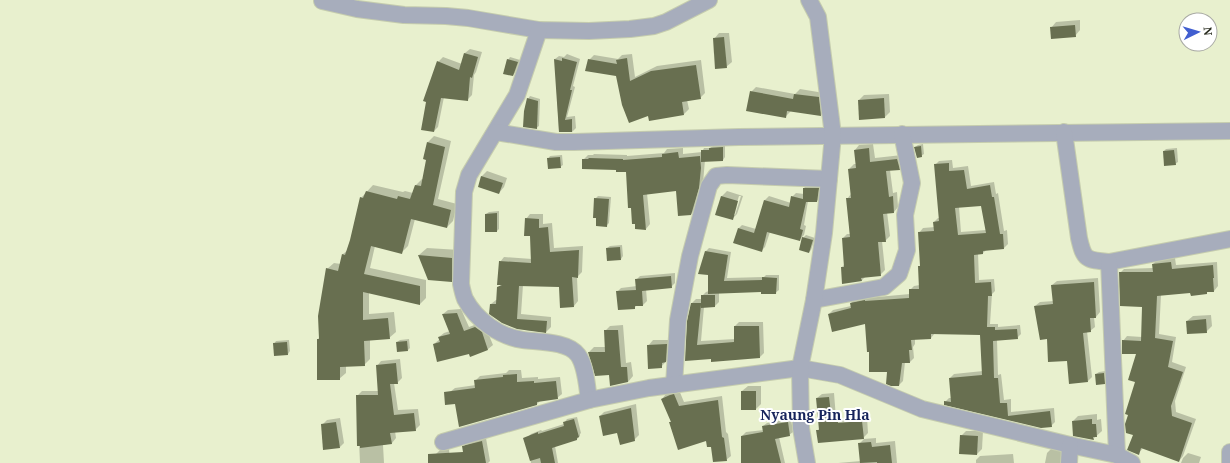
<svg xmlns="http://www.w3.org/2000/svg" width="1230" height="463" font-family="'Noto Serif',serif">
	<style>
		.shadow { fill: #0003; fill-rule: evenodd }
		.building { fill: #686f50; fill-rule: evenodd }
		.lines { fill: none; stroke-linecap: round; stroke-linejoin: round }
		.minor-casing { stroke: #c5ccae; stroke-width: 18 }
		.minor { stroke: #a7adbc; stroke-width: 16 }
		.labels { text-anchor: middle; stroke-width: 4; stroke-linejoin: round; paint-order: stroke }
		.quarter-label { font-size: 14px; font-weight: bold; fill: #17245b; stroke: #fff }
	</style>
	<rect width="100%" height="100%" fill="#e8f0ce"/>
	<g class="shadow">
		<path d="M1080 20V30L1075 36 1051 28 1056 22Z"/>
		<path d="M719 33H729L732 62 726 67 714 39Z"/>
		<path d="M470 49 482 52 476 72 474 75 472 95 467 100 444 97 438 127 434 131 438 62 443 57 462 64 465 53Z"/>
		<path d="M567 54 580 59 573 86 575 87 567 117 575 116 576 128 572 132H559L555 59 559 56 564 57Z"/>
		<path d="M632 54 635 77 657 66 701 60 705 93 700 98 687 100 689 109 684 114 649 115 616 75 589 60 594 55 618 59 622 55Z"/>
		<path d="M510 57 520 60 515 73 513 75 508 60Z"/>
		<path d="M756 87 795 94 800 89 824 93 826 110 821 115 791 111 785 117 751 92Z"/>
		<path d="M889 94 890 112 885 117 859 100 864 95Z"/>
		<path d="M530 96 540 99 539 126 536 128 528 99Z"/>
		<path d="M434 136 451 141 438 199 457 204 453 221 447 227 415 219 408 246 402 252 375 246 370 268 426 280V298L420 304 369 292V314L394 312 396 332 389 338 370 340V359L364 365 346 366V373L339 379 318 339 320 337 327 269 334 263 341 264 343 254 348 250 361 198 373 185 403 192 405 191 413 193 416 185 422 179H423L428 159V142Z"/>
		<path d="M873 144 875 158 902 155 904 164 899 169 890 170 893 193 897 192 898 207 894 212H887L890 236 885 241H882L885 270 880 275 866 276 861 281 842 267 845 264 843 238 847 234H850L847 199 851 194 849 169 854 164H856L855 150 859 145Z"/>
		<path d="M923 144 924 154 921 156 915 147 918 145Z"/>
		<path d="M725 145V157L723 160H705L703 183 696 209 691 214 677 190 647 193 650 224 646 229 627 171 583 160 588 155H593L594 154 627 155V156L664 153 667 149 683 148V154L702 152 704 148H710L713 146Z"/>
		<path d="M1177 148 1178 162 1175 164 1164 151 1166 149Z"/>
		<path d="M562 155 563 165 560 167 548 159 550 156Z"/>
		<path d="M952 160 953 168 968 166 971 186 994 182 996 194 998 193 1004 231 1007 230 1008 244 1004 248 986 250 983 253H978L979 280 994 279 995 291 992 294 990 324H998V327L1020 325 1021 334 1017 338 997 340 998 375 1001 374 1004 400 1011 399V412L1054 408 1055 422 1051 426 945 402 949 398H952L950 378 954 374 983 371 981 334 935 333 931 338H915V344L913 347 914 358 910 362H905L903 381 899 385 870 350 866 323 829 314 833 310 851 306V303L855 299 910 294V290L914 286 920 285 919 267 921 265 919 233 923 228 935 227 934 222 938 218H940L935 165 939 161ZM982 205 986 230 961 232 959 207Z"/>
		<path d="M487 171 507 178 504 187 499 193 479 186 482 176Z"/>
		<path d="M808 184H822L821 197 817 201H808L804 225 806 226 804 235 800 239 770 232 765 247 761 251 738 229 742 225 756 229 765 200 769 196 791 203 792 197 796 193 804 194V188Z"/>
		<path d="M727 191 743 196 737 214 732 219 717 215 722 196ZM739 196H741L735 215H733Z"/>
		<path d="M598 196 611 197 609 223 606 226 595 199Z"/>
		<path d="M499 211V229L497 231 486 214 489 212Z"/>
		<path d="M530 214H543V224L552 223 554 248 583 246 582 272 577 277 578 301 574 306 560 286 523 285 521 314 551 317V327L546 332 525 330 491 304 496 300H497L498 288 502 284 500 262 504 257 532 259 531 235 526 219Z"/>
		<path d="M806 235 815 238 811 250 809 252 803 238Z"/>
		<path d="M622 245 623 256 621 259 607 248 610 246Z"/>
		<path d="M427 248 460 250 459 273 451 281 419 255Z"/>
		<path d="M709 248 731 252 727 278 764 277 766 275H779V290L775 293 762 291 719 292V302L715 306 704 307 701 341 735 339V326L739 322H763L764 353 760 357 712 358 686 360 692 303 696 299H702V296L706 292 709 291V274L706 251Z"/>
		<path d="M1175 258 1176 265 1217 262 1218 286 1214 291H1209L1206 293 1191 292 1161 295 1159 334 1176 337 1172 362 1186 367 1175 401 1176 412 1196 419 1183 456 1179 461 1143 448 1138 454 1137 381V353L1123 341 1127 336 1142 337 1143 306 1120 273 1124 269 1153 268V264L1157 260Z"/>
		<path d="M675 273V283L671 287 646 289 647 301 643 305H637L634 308 617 292 621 288 637 286 636 280 640 276Z"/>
		<path d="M1098 278 1100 312 1096 317H1094L1095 327 1090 331H1087L1092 377 1088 381 1048 338 1035 306 1040 302 1054 301 1052 285 1057 281Z"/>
		<path d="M461 309 469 327 480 323 486 328 493 345 488 349 470 356 469 353 434 344 440 339 439 337 444 333 450 331 443 314 448 310Z"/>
		<path d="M1211 315 1212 326 1206 332 1187 321 1193 316Z"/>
		<path d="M623 325 626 363 631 362 633 376 628 382 610 374 589 352 594 347H606L605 331 610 326Z"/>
		<path d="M409 339 410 348 408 350 397 342 400 340Z"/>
		<path d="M289 340 290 351 288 354 274 344 276 341Z"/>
		<path d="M653 340H672L671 356 661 367 648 346Z"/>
		<path d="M400 359 402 378 397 383H394L398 410 418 409 420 425 415 430 395 431 396 438 392 443 383 445 384 463H360L357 396 362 391H379L377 366 381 361Z"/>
		<path d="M509 370H521L522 378 538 377V379L560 377 562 394 557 398 541 400 537 404 456 403 450 392 455 388 476 385 475 381 480 376 506 373Z"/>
		<path d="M1106 371 1107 381 1104 383 1096 374 1099 372Z"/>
		<path d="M748 386H761V404L756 409 742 391Z"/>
		<path d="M679 390 684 402 722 396 726 432 728 434 731 456 726 460 707 440 670 422 672 421 662 399 666 394Z"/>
		<path d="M834 393 836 418H842V419L867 417 868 433 863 438 818 430 820 428 817 398 822 394Z"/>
		<path d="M636 404 639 435 634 440 617 431 600 416 604 412Z"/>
		<path d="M1097 414V420L1101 419 1102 431 1093 439 1073 421 1078 416Z"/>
		<path d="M577 417 581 433 580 434V436L577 439 555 446 558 463H531L528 437 531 434 541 430 542 431 564 424V423L567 419Z"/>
		<path d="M340 418 344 443 340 447 322 425 327 420Z"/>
		<path d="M791 419 793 432 789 435 779 437 785 463H742V436L746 432 764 430 763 426 767 423Z"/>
		<path d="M966 431H983L982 449 977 454 961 436Z"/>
		<path d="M486 438 490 461 488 463H467L464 447 467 443Z"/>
		<path d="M876 438V443L895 441 897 463H838L861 461 859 444 864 439Z"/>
		<path d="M449 449 450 463H436V454L440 450Z"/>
		<path d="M1051 449 1064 450 1065 463H1045L1047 453Z"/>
		<path d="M1188 453 1201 457 1199 463H1181L1183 458Z"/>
		<path d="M1013 454 1014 463H976V460L980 456Z"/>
	</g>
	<g class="building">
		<path d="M1075 25 1076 37 1051 39 1050 27Z"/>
		<path d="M724 37 727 68 715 69 713 38Z"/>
		<path d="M464 53 478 57 472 78 470 77 468 101 441 98 434 132 421 130 426 102 423 101 437 61 459 70Z"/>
		<path d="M562 58 577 62 570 90H572L565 120 572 119V132H559L554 59 562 61Z"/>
		<path d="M627 58 630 81 651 71 696 65 701 99 682 102 684 115 649 121 648 116 629 123 622 105 616 76 585 71 588 59 617 64 616 60Z"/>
		<path d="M507 59 518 62 513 76 503 74Z"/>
		<path d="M750 91 793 99 794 94 819 97 821 116 787 111 786 118 746 111Z"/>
		<path d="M527 98 538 101 537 129 523 127 524 111Z"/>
		<path d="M884 98 885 118 859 120 858 100Z"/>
		<path d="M427 142 445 147 433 205 451 210 447 228 411 219 402 254 371 246 364 274 420 286V305L363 292V320L388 318 390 339 364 341 365 366 340 367V380H317V339H319L318 316 326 268 338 271 342 254 345 255 350 240 360 197 363 198 366 191 397 199 398 196 410 199 415 185 421 186 426 160 423 159Z"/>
		<path d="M921 146 922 157 917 158 914 147Z"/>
		<path d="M723 147V161L701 162V150H709V148Z"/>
		<path d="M869 148 870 162 897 159 900 170 886 171 889 197 893 196 894 213 883 214 886 242H878L881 276 861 278 862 281 842 284 841 267H844L842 238 850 237 846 198H851L848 169 856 168 854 150Z"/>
		<path d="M1174 150 1176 165 1164 166 1163 151Z"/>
		<path d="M678 152 679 158 700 156 701 168 699 188 691 215 678 216 676 191 643 195 646 230 635 229V224H632L631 208H628L626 172H616V170L582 169V159H588L589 158 623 159V160L662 157V154Z"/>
		<path d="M560 157 561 168 548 169 547 158Z"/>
		<path d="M949 163V171L964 170 967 189 990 185 992 197H994L1000 234H1003L1004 249 983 251V254L974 255 975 283 991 282 992 296H988L987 327H995V330L1017 329 1018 339 993 341 994 378H998L1000 403H1007L1008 416 1050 411 1052 427 1041 428 944 405V401L951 402 949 378 982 375 980 335 931 334V339L911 340 912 350H909L910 363H902L899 386H891L886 384 887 372H869V352H867L865 324 832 332 828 314 851 308 850 303 865 300V301L909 298V289H919L918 266H920L918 232 934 231 933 222 939 221 934 164ZM981 206 986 233 958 235 955 208Z"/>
		<path d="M481 176 503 183 499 194 478 187Z"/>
		<path d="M803 188H819L817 202H806L800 229 803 230 800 241 767 232 762 252 733 243 738 228 754 233 764 200 789 207 791 196 803 199Z"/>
		<path d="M721 196 738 201 733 220 715 215Z"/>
		<path d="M594 198 609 199 607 227 596 226V218H593Z"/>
		<path d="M497 213V232H485V214Z"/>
		<path d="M525 218 539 219V228L548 227 550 252 579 250 578 278 572 277 574 307 560 308 559 287 519 286 517 319 547 321 546 333 517 329 502 323 489 314 490 304H496L497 287 502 285H497L499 261 531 263 530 236H524Z"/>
		<path d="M802 237 813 240 809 253 799 250Z"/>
		<path d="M620 247 621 260 607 261 606 248Z"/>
		<path d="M705 251 728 255 724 281 762 280V277L777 278 776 294H761V292L708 294V275L698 274Z"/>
		<path d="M418 255 452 258V282L428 280Z"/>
		<path d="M1171 262 1172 269 1213 265 1214 278H1213L1214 292H1207V294L1191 296 1190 293 1157 296 1155 338 1173 341 1168 367 1183 372 1171 406 1172 416 1192 423 1179 462 1141 448 1139 455 1127 450 1133 435 1126 433 1125 424 1128 415 1125 414 1135 382 1128 380 1136 354H1122V340L1141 341 1142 307 1120 306 1119 272H1153L1152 264Z"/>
		<path d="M671 276 672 288 642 291 643 306H635V309L618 310 616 291 636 290 635 279Z"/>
		<path d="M1094 282 1096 318H1090L1091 332 1083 333 1088 382 1069 384 1067 361 1048 362 1047 339 1040 340 1034 306 1053 304 1051 285Z"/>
		<path d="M701 295H715V307L701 308V305L697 345 734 342V326H759L760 358 711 362V359L685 361 687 321 691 303H701Z"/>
		<path d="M457 313 464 331 475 327 482 332 488 350 470 357 469 354 437 362 433 344 440 342 438 337 450 334 442 314Z"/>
		<path d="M1206 319 1207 333 1187 334 1186 321Z"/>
		<path d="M604 330H618L621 367H627L628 382 610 386 609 375 595 376 588 352H605Z"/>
		<path d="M407 341 408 351 397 352 396 342Z"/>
		<path d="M287 342 288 355 274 356 273 343Z"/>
		<path d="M667 344 666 362 662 363V368L648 369 647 345Z"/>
		<path d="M396 363 398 384H390L394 415 414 413 416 431 390 433 392 444 360 448V446H357L356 395H378L376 365Z"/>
		<path d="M1104 373 1105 384 1096 385 1095 374Z"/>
		<path d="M517 374V382L534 381V383L556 381 558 399 537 402V405L459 427 455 404 445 405 444 392 475 388 474 380 503 377V375Z"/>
		<rect x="741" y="391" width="15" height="19"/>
		<path d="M674 394 679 406 718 400 722 437 724 438 727 461 713 462 711 447H707L706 441 678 450 669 422H671L661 399 670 395Z"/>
		<path d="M829 397 832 422H838V423L862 421 864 439 818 443 816 430H819L816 398Z"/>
		<path d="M631 408 635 441 620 445 617 433 603 436 599 416Z"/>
		<path d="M574 419 579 437 577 438V440L552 448 555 463H541L540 458 530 461 523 438 538 432V434L564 426 563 422Z"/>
		<path d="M1092 419V424H1096L1097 437H1093L1094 440 1073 436 1072 421Z"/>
		<path d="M336 422 340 448 323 450 321 424Z"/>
		<path d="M788 422 790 436 775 439 781 463H741V436L763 432 762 426Z"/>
		<path d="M960 435 978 436 977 455 959 454Z"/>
		<path d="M482 441 486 463H428V454L463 452 462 446Z"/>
		<path d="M871 442 872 447 890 445 892 463H877V462L860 463 858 443Z"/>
	</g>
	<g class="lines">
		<defs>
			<g id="minor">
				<path d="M322 1 357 9 404 15 446 16 468 18 539 30 589 31 630 29 654 26 666 22 709 0"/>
				<path d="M539 30 517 95 469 175 464 192 461 284C462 289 463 294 465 299 476 320 500 337 523 340 539 342 568 341 578 355 586 366 587 387 589 400"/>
				<path d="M496 132 556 142H574L739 137 1230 131"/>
				<path d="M1064 132 1079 238C1084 260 1086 260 1109 262L1230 239"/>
				<path d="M1109 262 1117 455"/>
				<path d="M814 300 884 287 899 274 907 250 905 215 912 183 902 134"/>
				<path d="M674 385 678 320 690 256 709 186 716 176 727 175 829 179"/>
				<path d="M443 442 589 400 649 388 800 368 840 375 922 409 1070 445 1117 455 1132 463"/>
				<path d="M807 463 801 428 800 368 814 300 824 233 833 135 818 17 809 0"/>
				<path d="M1069 463 1070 445"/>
				<path d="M1230 463V452"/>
			</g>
		</defs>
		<use href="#minor" class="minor-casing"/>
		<use href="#minor" class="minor"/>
	</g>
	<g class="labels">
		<g class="quarter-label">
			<text x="815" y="420">Nyaung Pin Hla</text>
		</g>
	</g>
	<g transform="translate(1198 32) rotate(85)"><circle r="19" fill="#ffffff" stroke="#a9aaa5"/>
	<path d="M0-3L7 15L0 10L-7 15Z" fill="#415ed0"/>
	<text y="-6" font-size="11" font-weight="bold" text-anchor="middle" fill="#272a1d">N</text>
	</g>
</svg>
